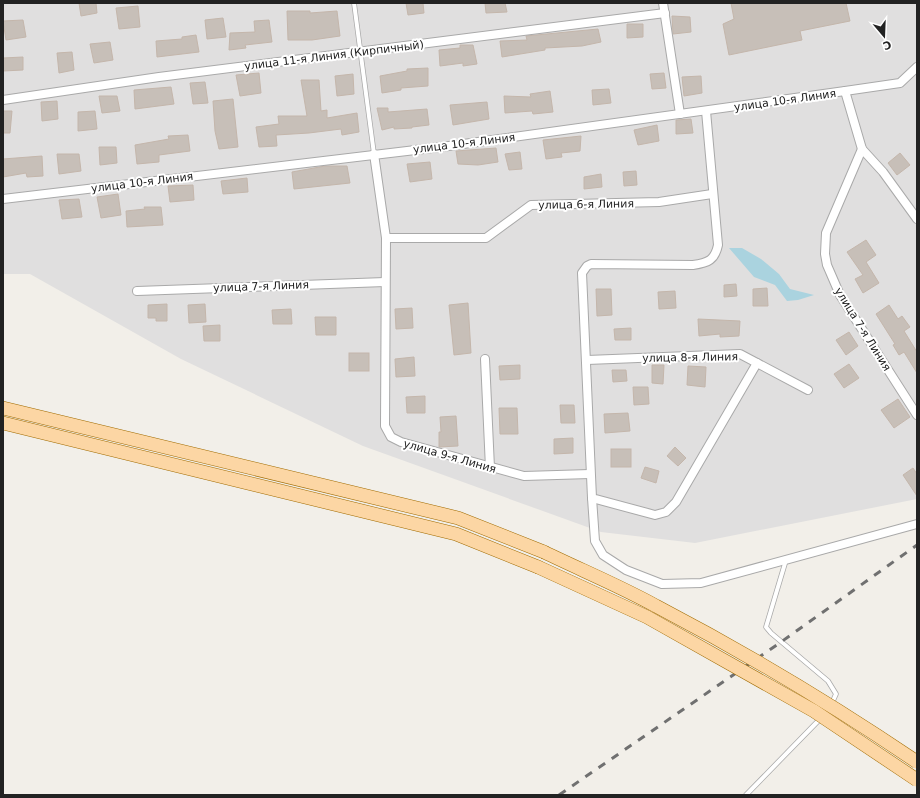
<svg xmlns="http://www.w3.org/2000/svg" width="920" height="798" font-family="'DejaVu Sans',sans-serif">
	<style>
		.residential { fill: #e0dfdf }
		.water { fill: #aad3df }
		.building { fill: #c7bfb8; stroke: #c4b6ab }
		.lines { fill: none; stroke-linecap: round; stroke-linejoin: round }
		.service-casing { stroke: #a9a9a9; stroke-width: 5.5 }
		.minor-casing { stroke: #a9a9a9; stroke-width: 10 }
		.primary-casing { stroke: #a06b00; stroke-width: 14 }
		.service { stroke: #fff; stroke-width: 4 }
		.minor { stroke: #fff; stroke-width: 8 }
		.primary { stroke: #fcd6a4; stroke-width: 13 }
		.rail { stroke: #707070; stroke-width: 3; stroke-dasharray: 8 8; stroke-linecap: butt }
		.primary-bridge-casing { stroke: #a06b00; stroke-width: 14; stroke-linecap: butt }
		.primary-bridge { stroke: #fcd6a4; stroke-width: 13 }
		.labels { text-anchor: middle; stroke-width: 4; stroke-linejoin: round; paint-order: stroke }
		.street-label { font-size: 11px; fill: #222; stroke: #fff }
	</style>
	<rect width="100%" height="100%" fill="#f2efe9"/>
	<path class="residential" d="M3 3H917V499L695 543 601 532 363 446 181 359 30 274H3Z"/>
	<path class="water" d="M729 248H742L761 259 779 274 790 289 814 295 798 300 787 301 775 285 754 277Z"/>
	<g class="building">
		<path d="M79 3H96L97 13 81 16Z"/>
		<path d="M406 3H423L424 13 408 15Z"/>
		<path d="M485 3H505L507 12 486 13Z"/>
		<path d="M731 3H846L850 21 800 31 802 40 729 55 723 24 734 19Z"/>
		<path d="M138 6 140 27 119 29 116 8Z"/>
		<path d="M287 11H310V13L337 11 340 36 312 40H288Z"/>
		<path d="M672 16 690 17 691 32 673 34Z"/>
		<path d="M223 18 226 37 207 39 205 20Z"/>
		<path d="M23 20 26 37 6 40 3 21Z"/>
		<path d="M269 20 272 42 245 45 246 48 229 50 230 33 255 32 254 21Z"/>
		<path d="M627 24H643V37L627 38Z"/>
		<path d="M598 29 601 42 582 46 545 48V50L502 57 500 41 527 40 526 36Z"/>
		<path d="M196 35 199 52 157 57 156 41 182 39V37Z"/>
		<path d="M110 42 113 60 94 63 90 44Z"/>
		<path d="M460 45H473L477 64 463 66V63L440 66 439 50 460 48Z"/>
		<path d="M72 52 74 70 59 73 57 53Z"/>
		<path d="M23 57V70L3 71V58Z"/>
		<path d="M428 68V86L401 88V90L382 93 380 76 407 71V69Z"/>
		<path d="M259 73 261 93 240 96 236 75Z"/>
		<path d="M664 73 666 88 652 89 650 74Z"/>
		<path d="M353 74 354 94 337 96 335 76Z"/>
		<path d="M701 76 702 93 684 96 682 77Z"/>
		<path d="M301 80H319L321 111 327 110V118L357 113 359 132 342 135 341 129 309 133 276 135 277 146 259 147 256 127 279 124 278 116H307Z"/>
		<path d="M205 82 208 103 193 104 190 83Z"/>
		<path d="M171 87 174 104 135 109 134 90Z"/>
		<path d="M609 89 611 103 593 105 592 90Z"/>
		<path d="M550 91 553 112 533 114 532 111 505 113 504 96 531 97 530 94Z"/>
		<path d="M99 96H117L120 111 102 113Z"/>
		<path d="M233 99 238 147 219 149 215 131 213 101Z"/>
		<path d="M57 101 58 119 42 121 41 102Z"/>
		<path d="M487 102 489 119 453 125 450 105Z"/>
		<path d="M377 108H388V112L427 109 429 125 412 127V128L394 129V127L382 130Z"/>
		<path d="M3 111H12L10 133H3Z"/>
		<path d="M95 111 97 129 78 131V112Z"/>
		<path d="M691 119 693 133 676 134V120Z"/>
		<path d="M657 125 659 141 638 145 634 130Z"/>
		<path d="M188 135 190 151 159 155V162L137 164 135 145 169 139 168 136Z"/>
		<path d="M581 136 580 151 561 153 562 157 546 159 543 140Z"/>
		<path d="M99 147H116L117 163 100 165Z"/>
		<path d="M496 148 498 162 478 165 458 164 456 151Z"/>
		<path d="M520 152 522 169 509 170 505 154Z"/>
		<path d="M900 153 910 165 897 175 888 163Z"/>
		<path d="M57 154H79L81 171 59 174Z"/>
		<path d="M42 156 43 176 27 177 26 173 3 177V159Z"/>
		<path d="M430 162 432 179 410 182 407 164Z"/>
		<path d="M325 166H347L350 183 294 189 292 172Z"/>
		<path d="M636 171 637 185 624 186 623 172Z"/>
		<path d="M601 174 602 187 584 189V177Z"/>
		<path d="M247 178 248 192 223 194 221 181Z"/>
		<path d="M193 185 194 200 170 202 168 186Z"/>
		<path d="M118 194 121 215 101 218 97 197Z"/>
		<path d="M79 199 82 217 62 219 59 200Z"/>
		<path d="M144 207H161L163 225 127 227 126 211 145 209Z"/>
		<path d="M866 240 876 255 866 262 879 283 863 293 855 279 863 275 847 252Z"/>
		<path d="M736 284 737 296 724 297V285Z"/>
		<path d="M767 288 768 306H753V289Z"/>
		<path d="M596 289H611L612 315 597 316Z"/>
		<path d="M675 291 676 308 659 309 658 292Z"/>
		<path d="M468 303 471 353 454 355 449 305Z"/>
		<path d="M167 304V321H156V318H148V305Z"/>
		<path d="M205 304 206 322 189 323 188 305Z"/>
		<path d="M889 305 898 319 902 316 910 327 904 331 917 352V373L904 352 899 355 893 345 895 344 876 314Z"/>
		<path d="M412 308 413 328 396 329 395 309Z"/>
		<path d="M291 309 292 324H273L272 310Z"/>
		<path d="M315 317H336V335H316Z"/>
		<path d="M698 319 740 321 739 336 720 337V334L699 336Z"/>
		<path d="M220 325V341H204L203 326Z"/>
		<path d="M631 328V340H615L614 329Z"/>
		<path d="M849 332 858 346 846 355 836 340Z"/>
		<rect x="349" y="353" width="20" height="18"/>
		<path d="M414 357 415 376 396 377 395 359Z"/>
		<path d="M849 364 859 378 844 388 834 374Z"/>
		<path d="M520 365V379L500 380 499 366Z"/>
		<path d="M652 365H664L663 384 652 383Z"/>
		<path d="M688 366 706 367 705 387 687 385Z"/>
		<path d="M612 370H626L627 381 613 382Z"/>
		<path d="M633 387H648L649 404 634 405Z"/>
		<path d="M425 396V413H407L406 397Z"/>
		<path d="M898 399 910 417 894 428 881 410Z"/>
		<path d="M560 405H574L575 423H561Z"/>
		<path d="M499 408H517L518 434H500Z"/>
		<path d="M628 413 630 431 605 433 604 414Z"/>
		<path d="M456 416 458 446 439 447V432H441L440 417Z"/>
		<path d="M573 438V453L554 454V439Z"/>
		<path d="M675 447 686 458 678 466 667 456Z"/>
		<rect x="611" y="449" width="20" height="18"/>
		<path d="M645 467 659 471 656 483 641 478Z"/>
		<path d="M913 468 917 474V496L903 475Z"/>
	</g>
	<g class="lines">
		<defs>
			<g id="service">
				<path d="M354 3 374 154"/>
				<path d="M786 560 766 627 771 633 828 681 836 694 832 703"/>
				<path d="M746 795 821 718"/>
			</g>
			<g id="minor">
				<path d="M663 3 680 114"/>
				<path d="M845 91 862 149 883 172 917 219"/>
				<path d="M3 100 159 77 665 13"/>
				<path d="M706 111 718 245C715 260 708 263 693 265L591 264 587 266 582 273 592 498 655 515 666 512 676 502 757 363"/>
				<path d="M862 149 826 233 825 254 827 265 840 295 917 415"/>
				<path d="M374 154 386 238H486L531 205 659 202 712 194"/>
				<path d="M3 199 449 146 845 91 900 83 917 67"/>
				<path d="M386 238 385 426 391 437 401 442 524 476 590 474"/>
				<path d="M137 291 385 282"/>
				<path d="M485 359 490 468"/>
				<path d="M587 360 740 354 808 390"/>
				<path d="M592 498 595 541 603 555 626 570 662 584 701 583 917 524"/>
			</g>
			<g id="primary">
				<path d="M3 408 458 518 544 552"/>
				<path d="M3 423 456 534 538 567"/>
			</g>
		</defs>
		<use href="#service" class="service-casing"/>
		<use href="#minor" class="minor-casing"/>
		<use href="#primary" class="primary-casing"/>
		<use href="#service" class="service"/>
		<use href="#minor" class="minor"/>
		<use href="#primary" class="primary"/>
		<path class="rail" d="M559 795 781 642 917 545"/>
		<defs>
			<g id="primary-bridge">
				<path d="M544 552C581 570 620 586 656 606 746 653 833 705 917 762"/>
				<path d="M538 567 647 617 814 711 917 780"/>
			</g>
		</defs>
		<use href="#primary-bridge" class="primary-bridge-casing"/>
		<use href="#primary-bridge" class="primary-bridge"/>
	</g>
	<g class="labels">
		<g class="street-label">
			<text transform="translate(334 55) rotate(-7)" y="4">улица 11-я Линия (Кирпичный)</text>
			<text transform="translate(785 100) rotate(-8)" y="4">улица 10-я Линия</text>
			<text transform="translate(464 143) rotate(-7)" y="4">улица 10-я Линия</text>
			<text transform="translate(142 182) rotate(-7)" y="4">улица 10-я Линия</text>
			<text transform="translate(586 204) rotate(-1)" y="4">улица 6-я Линия</text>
			<text transform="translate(261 286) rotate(-2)" y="4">улица 7-я Линия</text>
			<text transform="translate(863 329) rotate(58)" y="4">улица 7-я Линия</text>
			<text transform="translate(690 357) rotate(-1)" y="4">улица 8-я Линия</text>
			<text transform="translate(450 456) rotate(16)" y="4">улица 9-я Линия</text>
		</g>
	</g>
	<rect width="920" height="798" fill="none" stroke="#222222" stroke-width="8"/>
	<g transform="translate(884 36) rotate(161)" stroke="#ffffff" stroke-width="3" paint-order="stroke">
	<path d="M0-3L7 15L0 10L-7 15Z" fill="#222222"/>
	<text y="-6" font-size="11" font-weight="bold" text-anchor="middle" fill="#222222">С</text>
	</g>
</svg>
